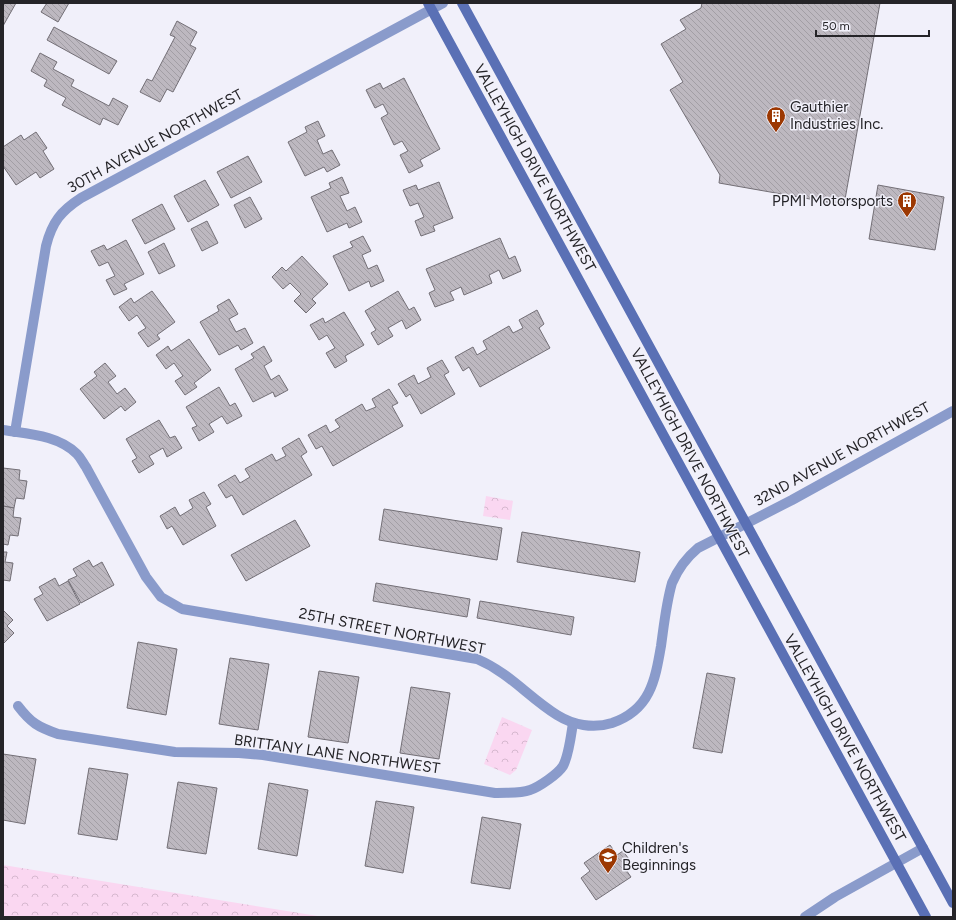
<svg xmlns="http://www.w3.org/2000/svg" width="956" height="920" font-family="Figtree,sans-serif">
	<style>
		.park { fill: url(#park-crowns) }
		.building { fill: url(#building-back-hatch); stroke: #736f76 }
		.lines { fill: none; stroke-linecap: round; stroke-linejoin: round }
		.minor { stroke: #8a9bcb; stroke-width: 10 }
		.secondary { stroke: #5a70b5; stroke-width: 10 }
		.labels { text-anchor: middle; stroke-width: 3; stroke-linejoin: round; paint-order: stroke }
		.poi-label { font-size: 15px; fill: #252428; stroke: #f1f0fa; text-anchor: start }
		.street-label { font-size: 15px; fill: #252428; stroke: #f1f0fa }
	</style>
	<defs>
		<pattern id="park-crowns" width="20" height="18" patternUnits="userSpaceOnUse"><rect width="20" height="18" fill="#fad7f1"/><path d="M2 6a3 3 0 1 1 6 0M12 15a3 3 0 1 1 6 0" fill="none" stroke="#d6b8cf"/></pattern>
		<pattern id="building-back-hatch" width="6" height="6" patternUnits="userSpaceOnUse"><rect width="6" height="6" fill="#bdb8c0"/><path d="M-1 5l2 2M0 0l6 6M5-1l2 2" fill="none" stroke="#a29ea5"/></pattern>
	</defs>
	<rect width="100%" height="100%" fill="#f1f0fa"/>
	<g class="park">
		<path d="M486 496 513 501 510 520 483 516Z"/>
		<path d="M502 717 532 730 516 770 510 775 484 764Z"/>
		<path d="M3 865 324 917H3Z"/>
	</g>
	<g class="building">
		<path d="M3 3H16L3 26Z"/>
		<path d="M47 3H69L58 22 41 12Z"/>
		<path d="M702 3H880L844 205 719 183 720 175 670 90 683 82 661 44 686 29 680 20 701 8Z"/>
		<path d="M177 21 197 32 190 45 196 48 173 92 167 89 160 102 140 92 147 79 152 81 175 37 170 35Z"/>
		<path d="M54 27 117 61 109 74 47 40Z"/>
		<path d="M40 53 57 62 53 69 74 80 71 86 109 106 113 98 128 106 118 125 103 118 100 125 62 105 66 98 44 86 47 80 31 71Z"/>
		<path d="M404 78 440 149 420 160 423 166 409 173 400 155 408 151 402 141 394 145 381 118 388 114 383 104 375 108 366 90 380 83 383 89Z"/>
		<path d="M318 121 325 136 317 140 323 154 332 150 340 165 327 172 324 167 305 176 288 142 307 132 305 127Z"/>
		<path d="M36 132 47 148 43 151 54 169 40 178 36 172 16 185 3 166V147L21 135 24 140Z"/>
		<path d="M248 156 262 182 231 198 217 172Z"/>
		<path d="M342 177 349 193 340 196 347 211 355 207 362 222 349 228 347 223 327 232 311 197 331 188 329 183Z"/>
		<path d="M205 180 219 205 188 222 174 196Z"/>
		<path d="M439 182 453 218 433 226 435 231 421 236 415 221 424 217 418 203 410 206 403 190 416 185 418 190Z"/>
		<path d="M878 185 944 197 935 250 869 239Z"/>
		<path d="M250 197 262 219 245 228 234 205Z"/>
		<path d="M162 204 175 229 145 244 132 220Z"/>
		<path d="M207 221 218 243 202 251 191 229Z"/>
		<path d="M363 236 371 251 362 255 368 269 377 265 384 281 371 287 369 281 349 291 333 256 353 247 350 242Z"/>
		<path d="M500 238 509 259 515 256 521 271 503 279 499 270 489 275 492 283 464 295 461 287 450 292 454 300 435 307 429 293 435 290 426 269Z"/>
		<path d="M126 240 144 274 124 284 127 289 114 295 106 280 115 276 108 262 99 266 91 251 104 245 107 250Z"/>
		<path d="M164 243 175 266 159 274 148 252Z"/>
		<path d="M302 256 328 284 312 299 316 303 306 313 294 301 301 294 290 283 283 289 272 277 282 267 286 271Z"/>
		<path d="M152 291 175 322 157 335 160 339 148 347 138 333 146 328 137 315 129 321 119 307 131 298 134 303Z"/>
		<path d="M398 291 409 310 414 307 421 320 406 329 402 320 388 328 393 336 378 345 371 333 376 330 365 311Z"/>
		<path d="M229 299 238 314 229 319 236 332 245 328 253 343 241 350 238 345 219 355 200 322 219 311 217 306Z"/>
		<path d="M537 310 544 324 539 328 550 348 480 387 469 367 463 371 455 357 473 347 477 355 487 349 483 341 509 326 513 333 523 328 519 320Z"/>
		<path d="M344 312 364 345 345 356 347 361 335 368 326 353 335 348 327 335 319 340 310 325 323 318 325 323Z"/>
		<path d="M189 339 211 370 194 383 197 387 185 395 175 381 183 376 174 363 166 369 156 355 168 346 171 351Z"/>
		<path d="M264 346 272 361 264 366 271 380 279 375 288 390 275 397 273 392 253 402 235 369 254 358 251 354Z"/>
		<path d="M442 360 449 372 444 375 455 394 421 414 410 394 406 397 398 384 414 375 418 384 431 377 427 368Z"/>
		<path d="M105 363 116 376 108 382 117 394 125 388 136 402 125 411 121 406 104 419 80 389 97 376 94 372Z"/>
		<path d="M219 387 230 406 235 403 242 416 227 424 222 416 209 424 214 432 199 441 192 428 197 426 186 407Z"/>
		<path d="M389 389 398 403 392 406 403 426 333 466 322 446 316 449 308 435 326 425 330 433 340 427 335 420 362 404 366 411 376 407 372 399Z"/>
		<path d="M159 420 170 438 175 436 182 448 167 457 163 448 149 456 154 464 139 473 132 461 137 458 126 439Z"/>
		<path d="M299 438 307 452 301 456 312 475 243 515 232 495 226 498 218 485 235 475 240 483 250 477 245 469 272 454 276 461 286 456 282 448Z"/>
		<path d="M3 468 20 470 19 480 27 481 24 499 16 498 14 508 3 506Z"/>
		<path d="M204 492 211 504 206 507 216 526 183 545 172 526 167 529 160 516 175 507 180 516 193 508 189 500Z"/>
		<path d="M3 506 14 508 13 517 21 518 18 536 10 535 8 545 3 544Z"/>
		<path d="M384 509 502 528 497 560 379 540Z"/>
		<path d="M295 520 310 546 246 581 231 555Z"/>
		<path d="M522 532 640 552 635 582 517 562Z"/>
		<path d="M3 552H7L5 562 13 563 10 581 3 580Z"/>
		<path d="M89 560 93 567 102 562 114 585 81 603 68 580 77 576 73 569Z"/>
		<path d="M55 578 59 586 68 581 80 604 47 621 34 599 43 594 39 587Z"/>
		<path d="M376 583 470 599 467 617 373 601Z"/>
		<path d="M480 601 574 617 571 635 477 618Z"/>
		<path d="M3 610 13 620 7 626 14 633 3 644Z"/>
		<path d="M138 642 177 649 166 715 127 708Z"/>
		<path d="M230 658 269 664 258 730 219 724Z"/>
		<path d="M319 671 359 677 348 743 308 737Z"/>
		<path d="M707 673 735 678 722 753 693 748Z"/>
		<path d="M411 687 450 693 439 759 400 753Z"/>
		<path d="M3 754 36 759 25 824 3 820Z"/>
		<path d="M89 768 128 774 117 840 78 834Z"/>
		<path d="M178 782 217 788 206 854 167 848Z"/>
		<path d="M269 783 308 790 297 856 258 849Z"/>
		<path d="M376 801 414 807 403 873 365 866Z"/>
		<path d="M482 817 521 824 510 889 471 883Z"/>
		<path d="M610 845 617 855 623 851 631 862 624 867 631 877 596 900 581 878 590 871 584 863Z"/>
	</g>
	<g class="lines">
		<g class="minor">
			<path d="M3 430C28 434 58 435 77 454 81 458 83 463 86 467L146 577 161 597 182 609 477 659C510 673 528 697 557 715 573 725 593 729 612 723 650 710 655 681 661 646 664 625 666 604 672 583 678 569 686 558 698 548L792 500 953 411"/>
			<path d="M15 432 46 246C52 222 61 211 81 198L443 3"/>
			<path d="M18 706C31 723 38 727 58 734L175 752 239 753 263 755 495 793C506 792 519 794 530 790 539 787 558 774 563 766 569 755 571 735 573 723"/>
			<path d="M805 917 835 897 923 848"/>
		</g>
		<g class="secondary">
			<path d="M428 3 926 917"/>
			<path d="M462 3 953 903"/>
		</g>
	</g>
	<defs>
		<symbol id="building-pin" viewBox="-11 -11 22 30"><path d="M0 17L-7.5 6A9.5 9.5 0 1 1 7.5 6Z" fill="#9c3802" stroke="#f1f0fa"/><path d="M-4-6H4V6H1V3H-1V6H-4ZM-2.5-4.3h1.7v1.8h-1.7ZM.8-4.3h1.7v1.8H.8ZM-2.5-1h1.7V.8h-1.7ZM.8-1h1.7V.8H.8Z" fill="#fff"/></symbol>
		<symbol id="school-pin" viewBox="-11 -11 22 30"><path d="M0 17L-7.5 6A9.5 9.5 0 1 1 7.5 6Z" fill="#9c3802" stroke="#f1f0fa"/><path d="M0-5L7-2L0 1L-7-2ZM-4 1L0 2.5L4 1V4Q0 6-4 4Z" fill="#fff"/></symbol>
	</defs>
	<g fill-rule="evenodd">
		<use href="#building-pin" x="765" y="105" width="22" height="30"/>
		<use href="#building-pin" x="896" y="190" width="22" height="30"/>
		<use href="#school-pin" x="597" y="846" width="22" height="30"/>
	</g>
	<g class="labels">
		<g class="poi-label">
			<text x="790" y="112">Gauthier<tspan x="790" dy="17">Industries Inc.</tspan></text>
			<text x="893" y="206" text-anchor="end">PPMI Motorsports</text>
			<text x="622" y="853">Children's<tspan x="622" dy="17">Beginnings</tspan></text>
		</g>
		<g class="street-label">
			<text transform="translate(155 141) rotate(-29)" y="5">30TH AVENUE NORTHWEST</text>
			<text transform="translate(535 168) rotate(61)" y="5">VALLEYHIGH DRIVE NORTHWEST</text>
			<text transform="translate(690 453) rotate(62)" y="5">VALLEYHIGH DRIVE NORTHWEST</text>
			<text transform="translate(842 454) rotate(-29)" y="5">32ND AVENUE NORTHWEST</text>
			<text transform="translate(392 631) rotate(11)" y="5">25TH STREET NORTHWEST</text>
			<text transform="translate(845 738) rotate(61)" y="5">VALLEYHIGH DRIVE NORTHWEST</text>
			<text transform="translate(337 754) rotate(8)" y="5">BRITTANY LANE NORTHWEST</text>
		</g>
	</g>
	<rect width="956" height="920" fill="none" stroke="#252428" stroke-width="8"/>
	<path d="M816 30v6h113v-6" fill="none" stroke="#252428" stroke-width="2"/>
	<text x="822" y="30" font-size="12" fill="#252428" stroke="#f1f0fa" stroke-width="3" paint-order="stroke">50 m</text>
</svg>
